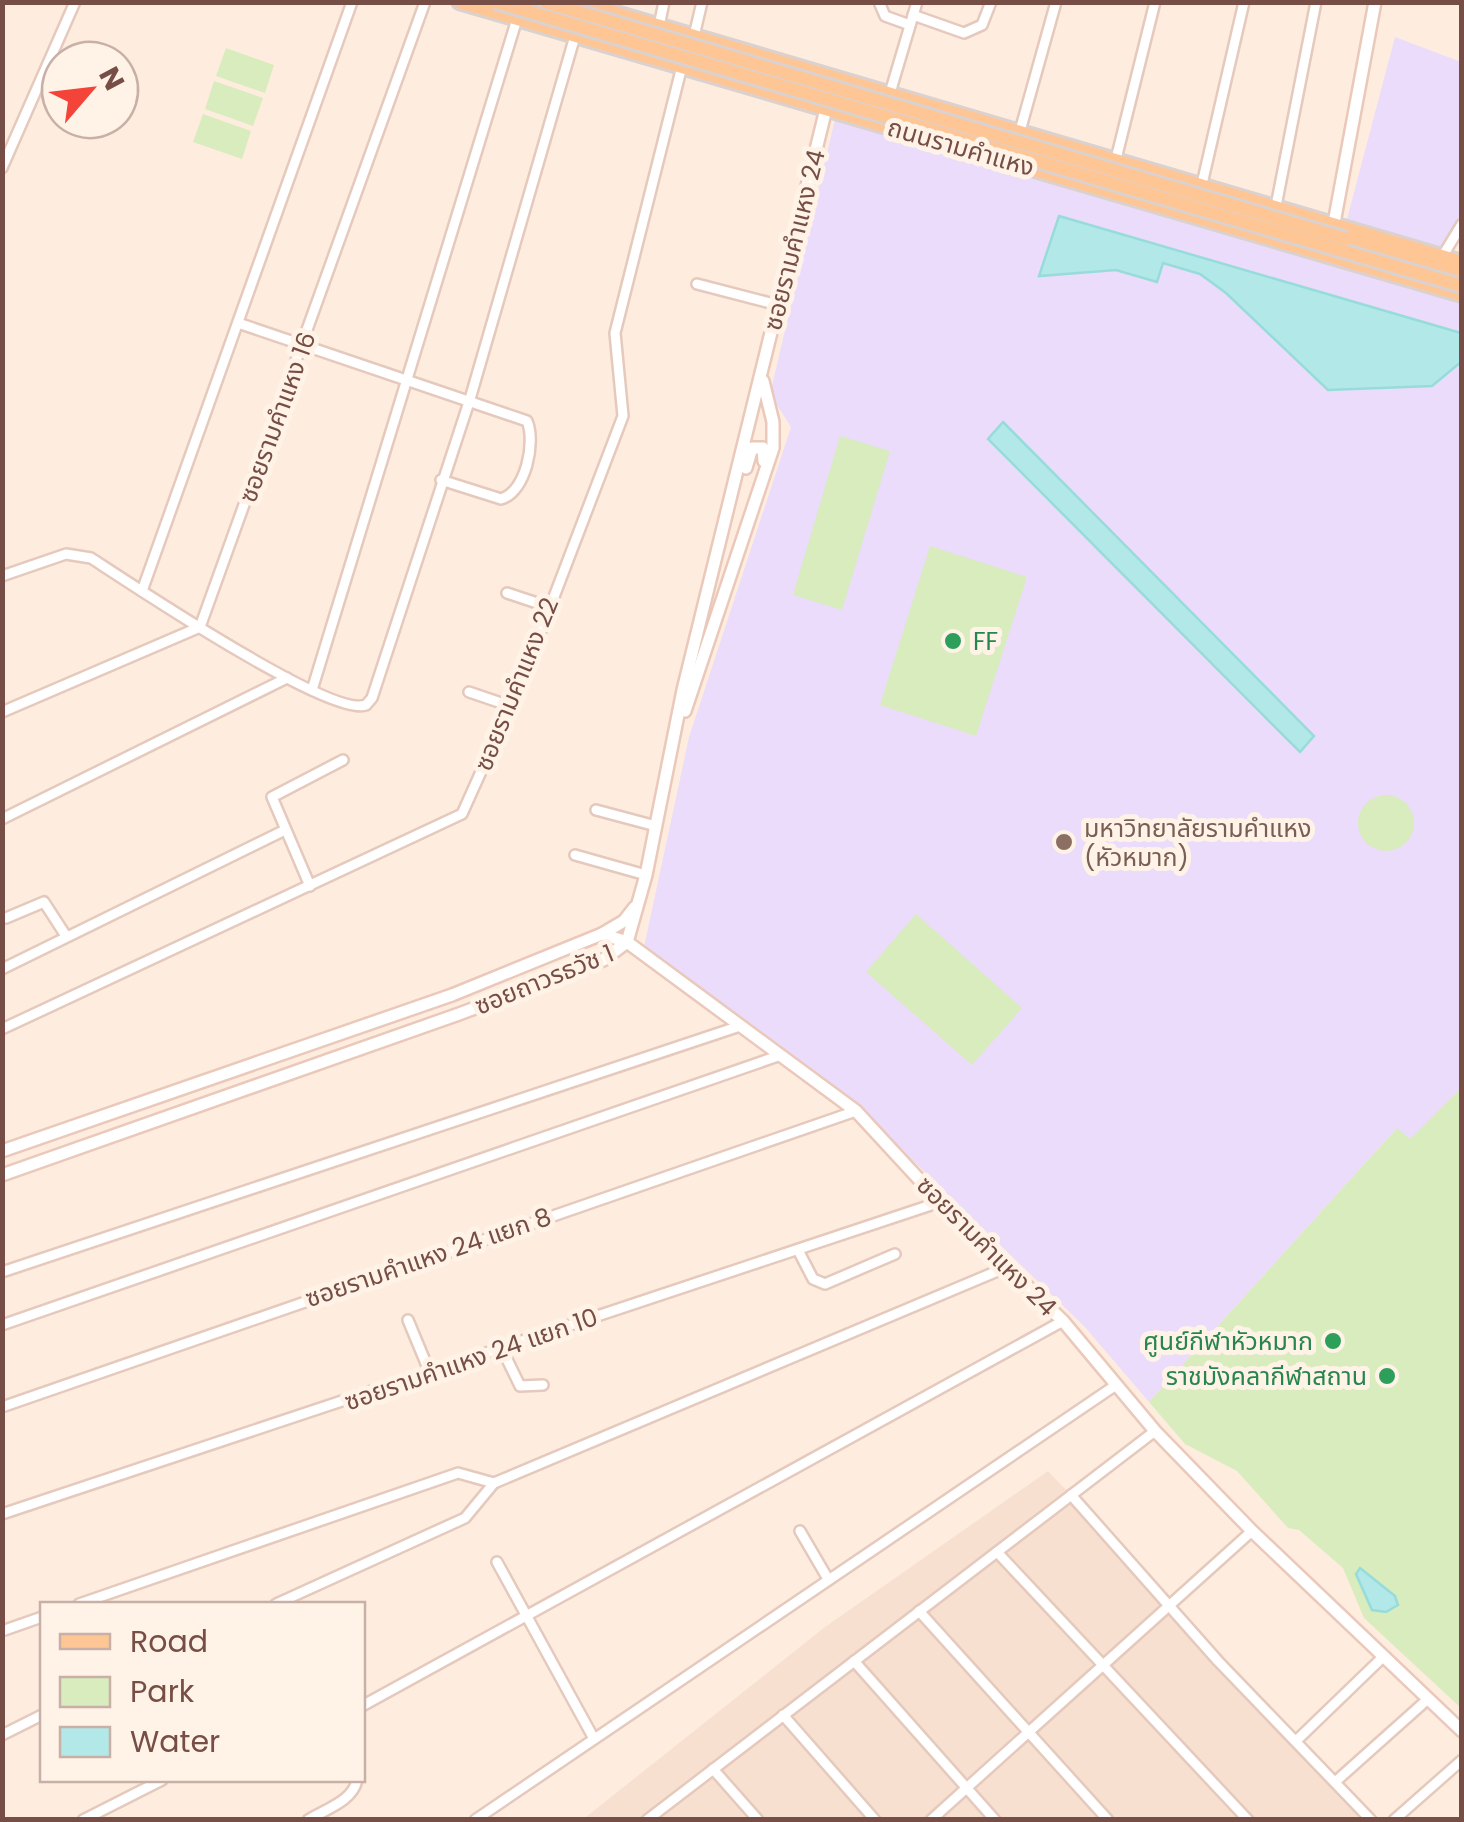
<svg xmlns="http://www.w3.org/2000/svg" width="1464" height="1822" font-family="Poppins,'Noto Sans Thai',sans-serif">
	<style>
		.residential { fill: #f8e0d0 }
		.education { fill: #eadcfa }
		.green { fill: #d8ecbd }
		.water { fill: #b2e9e8; stroke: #97dcdb; stroke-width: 2.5 }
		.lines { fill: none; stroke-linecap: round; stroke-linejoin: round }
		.minor-casing { stroke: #e5c9bd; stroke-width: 14 }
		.secondary-casing { stroke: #eac8ba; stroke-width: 16 }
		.primary-casing { stroke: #dbd1cf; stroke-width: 18 }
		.minor { stroke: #fff; stroke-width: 9 }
		.secondary { stroke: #fff; stroke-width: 11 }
		.primary { stroke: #ffc695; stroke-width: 12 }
		.primary-bridge-casing { stroke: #dbd1cf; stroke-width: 18; stroke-linecap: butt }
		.primary-bridge { stroke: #ffc695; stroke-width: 12 }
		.leisure-dot { fill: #2e9e5b; stroke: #fff2e7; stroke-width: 4 }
		.education-dot { fill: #8d6e63; stroke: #fff2e7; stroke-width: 4 }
		.labels { text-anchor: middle; stroke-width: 10; stroke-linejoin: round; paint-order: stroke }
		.street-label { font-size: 25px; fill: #764e45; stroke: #fff2e7 }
		.leisure-label { font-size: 25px; fill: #27864d; stroke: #fff2e7; text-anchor: end }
		.education-label { font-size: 25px; fill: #785e54; stroke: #fff2e7; text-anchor: start }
	</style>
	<rect width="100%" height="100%" fill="#feeddf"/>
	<path class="residential" d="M1048 1471 1377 1819 582 1820 825 1627Z"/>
	<g class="education">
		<path d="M1395 37 1461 62V230L1448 252 1347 219Z"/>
		<path d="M836 115 1461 302V1088L1410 1140 1396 1129 1149 1402 1084 1326 843 1093 706 997 644 947 689 737 791 427 770 394Z"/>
	</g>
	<g class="green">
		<path d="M226 48 274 65 265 93 216 76Z"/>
		<path d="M214 81 263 98 253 126 205 109Z"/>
		<path d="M203 114 251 131 242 159 193 142Z"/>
		<path d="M840 436 890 451 842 610 793 595Z"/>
		<path d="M930 546 1027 577 976 736 880 705Z"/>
		<circle cx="1386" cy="823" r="28"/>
		<path d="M916 914 1022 1008 972 1065 866 972Z"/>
		<path d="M1461 1088V1708L1364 1618 1343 1568 1299 1530 1288 1528 1237 1471 1185 1444 1149 1402 1397 1128 1410 1139Z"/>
	</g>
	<g class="water">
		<path d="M1059 216 1461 333V362L1432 386 1328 390 1226 293 1200 274 1163 263 1157 282 1116 270 1039 276Z"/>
		<path d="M1003 422 1314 736 1300 752 988 439Z"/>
		<path d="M1360 1568 1395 1596 1398 1605 1386 1612 1372 1610 1356 1574Z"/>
	</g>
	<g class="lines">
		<defs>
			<g id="minor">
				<path d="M879 2 885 16 910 25"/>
				<path d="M913 15 964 33 982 25 991 2"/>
				<path d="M659 26 664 2"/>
				<path d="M694 36 702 2"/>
				<path d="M890 93 917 2"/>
				<path d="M1020 131 1056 2"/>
				<path d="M1116 159 1155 2"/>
				<path d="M2 168 75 2"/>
				<path d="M1202 184 1244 2"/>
				<path d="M1276 206 1316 2"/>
				<path d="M1442 257 1462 224"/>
				<path d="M697 284 778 305"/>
				<path d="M238 323 527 421C536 442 526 492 501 499L441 480"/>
				<path d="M2 576 66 554 91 558C131 584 331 718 366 705L372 698 470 399 575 36"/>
				<path d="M142 591 352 2"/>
				<path d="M507 593 549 607"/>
				<path d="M312 690 517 19"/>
				<path d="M469 692 510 706"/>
				<path d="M2 712 200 627 425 2"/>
				<path d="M596 810 656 826"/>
				<path d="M2 819 287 678"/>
				<path d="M575 855 646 875"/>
				<path d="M310 886 272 797 343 760"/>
				<path d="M6 918 44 902 66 936"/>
				<path d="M2 969 283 831"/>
				<path d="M2 1029 462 814 523 678 623 416 615 333 682 66"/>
				<path d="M798 1250 813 1279 825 1284 895 1254"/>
				<path d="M2 1272 737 1027"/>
				<path d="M408 1320 430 1373"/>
				<path d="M2 1325 781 1055"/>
				<path d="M502 1349 520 1386 543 1385"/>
				<path d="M2 1407 856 1111"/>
				<path d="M494 1483 1007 1267"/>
				<path d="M1071 1495 1218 1661 1371 1820"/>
				<path d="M2 1514 940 1202"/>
				<path d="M800 1531 828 1579"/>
				<path d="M997 1552 1248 1820"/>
				<path d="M497 1562 593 1737"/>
				<path d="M79 1604 458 1473 494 1483"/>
				<path d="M276 1604 465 1518 494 1483"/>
				<path d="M919 1611 1108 1820"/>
				<path d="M2 1631 42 1617"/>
				<path d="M854 1661 995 1820"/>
				<path d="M362 1706 1063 1321"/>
				<path d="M783 1715 875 1820"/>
				<path d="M2 1735 42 1715"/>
				<path d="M1296 1741 1384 1656"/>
				<path d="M713 1769 758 1820"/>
				<path d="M1335 1782 1428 1699"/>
				<path d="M83 1820 162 1780"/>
				<path d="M308 1820C326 1809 353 1801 357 1780"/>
				<path d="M475 1820 1116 1385"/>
				<path d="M647 1820 1155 1431"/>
				<path d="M931 1820 1252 1531"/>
				<path d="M1394 1820 1462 1760"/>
			</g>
			<g id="secondary">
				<path d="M1334 223 1375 2"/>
				<path d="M746 468 752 448H763L764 461"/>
				<path d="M685 711 773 448V422L763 381"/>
				<path d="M602 934 627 942 856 1111 940 1202 1063 1321 1155 1431 1252 1531 1462 1731"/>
				<path d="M2 1151 452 995 602 934 624 921 635 907"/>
				<path d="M2 1175 459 1014 603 960 627 942 646 875 683 690 826 109"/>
			</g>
			<g id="primary">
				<path d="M459 2 1462 295"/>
				<path d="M579 2 1462 262"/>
				<path d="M1346 239 1462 272"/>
			</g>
		</defs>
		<use href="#minor" class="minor-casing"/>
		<use href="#secondary" class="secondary-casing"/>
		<use href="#primary" class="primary-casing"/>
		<use href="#minor" class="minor"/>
		<use href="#secondary" class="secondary"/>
		<use href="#primary" class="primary"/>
		<defs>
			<g id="primary-bridge">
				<path d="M496 2 1462 286"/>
				<path d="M545 2 1346 239"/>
			</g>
		</defs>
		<use href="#primary-bridge" class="primary-bridge-casing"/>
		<use href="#primary-bridge" class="primary-bridge"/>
	</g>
	<g class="leisure-dot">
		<circle cx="953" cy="641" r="10"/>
		<circle cx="1333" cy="1341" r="10"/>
		<circle cx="1387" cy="1376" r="10"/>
	</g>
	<circle class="education-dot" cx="1064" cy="842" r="10"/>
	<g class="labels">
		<g class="street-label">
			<text transform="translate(961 147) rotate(16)" y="9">ถนนรามคำแหง</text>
			<text transform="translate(794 240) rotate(-76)" y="9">ซอยรามคำแหง 24</text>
			<text transform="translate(277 417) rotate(-70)" y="9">ซอยรามคำแหง 16</text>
			<text transform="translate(516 684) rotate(-68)" y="9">ซอยรามคำแหง 22</text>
			<text transform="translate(544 979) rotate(-22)" y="9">ซอยถาวรธวัช 1</text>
			<text transform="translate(987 1246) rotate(45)" y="9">ซอยรามคำแหง 24</text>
			<text transform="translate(428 1257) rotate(-19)" y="9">ซอยรามคำแหง 24 แยก 8</text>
			<text transform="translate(471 1359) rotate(-19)" y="9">ซอยรามคำแหง 24 แยก 10</text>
		</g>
		<g class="leisure-label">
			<text x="973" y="650" text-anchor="start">FF</text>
			<text x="1313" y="1350">ศูนย์กีฬาหัวหมาก</text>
			<text x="1367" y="1385">ราชมังคลากีฬาสถาน</text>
		</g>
		<g class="education-label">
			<text x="1084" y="837">มหาวิทยาลัยรามคำแหง<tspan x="1084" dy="29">(หัวหมาก)</tspan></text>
		</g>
	</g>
	<rect width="1464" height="1822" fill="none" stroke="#764e45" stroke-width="10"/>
	<rect x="40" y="1602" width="325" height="180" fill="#fff2e7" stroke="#c8b0a6" stroke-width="2.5"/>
	<rect x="60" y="1634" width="50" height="15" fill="#ffc695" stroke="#c8b0a6" stroke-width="2.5"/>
	<text x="130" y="1652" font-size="30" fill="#764e45">Road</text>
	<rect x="60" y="1677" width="50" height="30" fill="#d8ecbd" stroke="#c8b0a6" stroke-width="2.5"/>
	<text x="130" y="1702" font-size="30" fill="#764e45">Park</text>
	<rect x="60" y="1727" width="50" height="30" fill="#b2e9e8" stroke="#c8b0a6" stroke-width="2.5"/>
	<text x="130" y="1752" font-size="30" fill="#764e45">Water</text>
	<g transform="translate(90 90) rotate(62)"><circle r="48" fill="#fff2e7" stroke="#c8b0a6" stroke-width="2.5"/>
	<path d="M0-8L18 38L0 25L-18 38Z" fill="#f44339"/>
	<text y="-15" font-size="28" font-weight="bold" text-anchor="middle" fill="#764e45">N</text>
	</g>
</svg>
